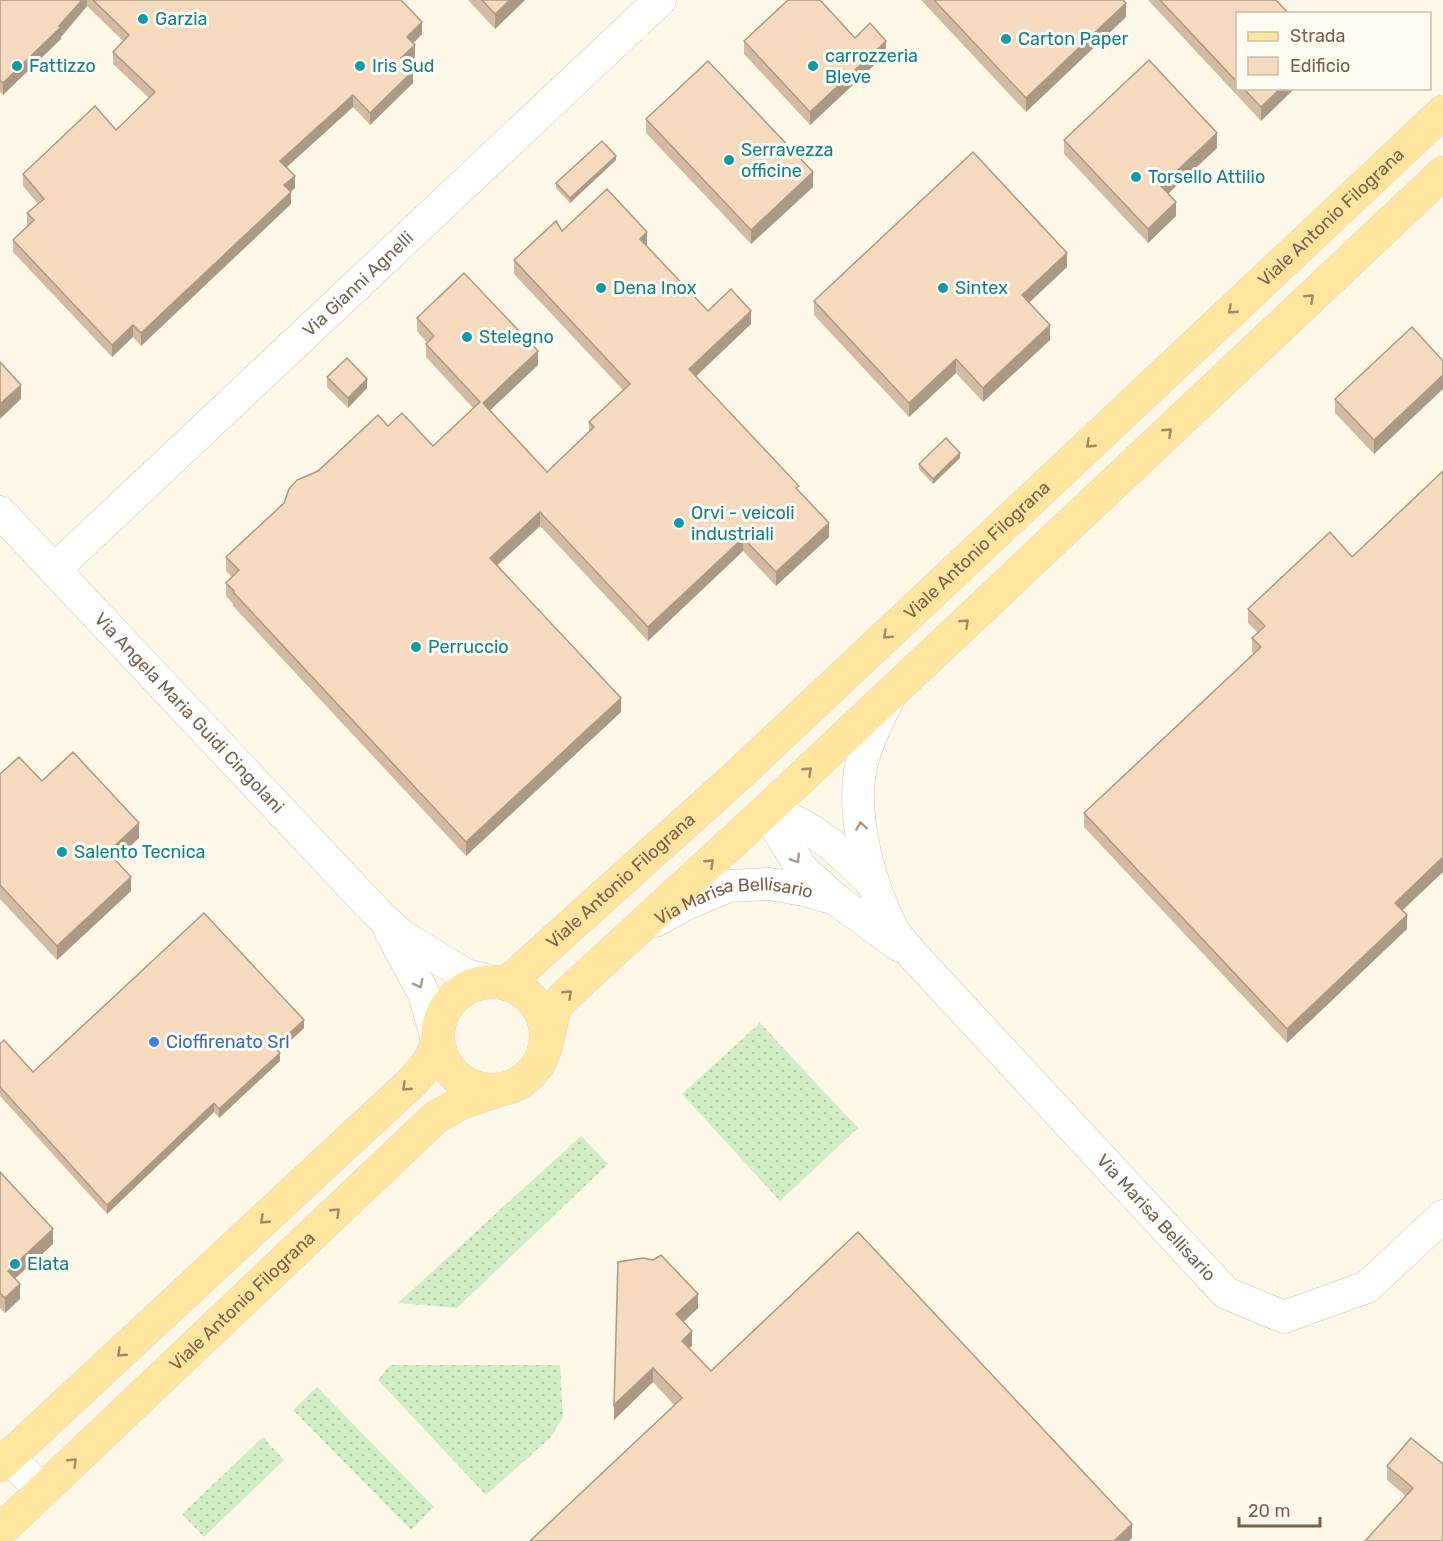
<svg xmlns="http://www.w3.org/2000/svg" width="1443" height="1541" font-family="Rubik,sans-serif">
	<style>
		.grass { fill: url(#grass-dots) }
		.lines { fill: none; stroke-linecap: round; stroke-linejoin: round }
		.minor-casing { stroke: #d1c0ad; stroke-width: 33 }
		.major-casing { stroke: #dcd6d0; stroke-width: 34 }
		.minor { stroke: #fff; stroke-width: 32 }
		.major { stroke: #ffe59e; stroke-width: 33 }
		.wall { fill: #d3bba3 }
		.shaded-wall { fill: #ac9985 }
		.building { fill: #f5dabe; stroke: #ac9985; stroke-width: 1.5 }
		.oneway { stroke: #a28863 }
		.oneway2 { stroke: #a99889 }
		.culture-dot { fill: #0f9aa8; stroke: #fffbf0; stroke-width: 2 }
		.shop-dot { fill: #3f7fe0; stroke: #fffbf0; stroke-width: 2 }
		.labels { text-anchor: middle; stroke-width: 6; stroke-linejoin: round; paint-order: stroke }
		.culture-label { font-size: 18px; fill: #0d838f; stroke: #fffbf0; text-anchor: start }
		.street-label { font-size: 18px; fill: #7a604a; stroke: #fffbf0 }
		.shop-label { font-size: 18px; fill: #366cbe; stroke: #fffbf0; text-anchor: start }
	</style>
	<defs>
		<pattern id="grass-dots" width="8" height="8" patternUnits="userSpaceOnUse" patternTransform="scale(1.5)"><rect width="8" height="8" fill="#d1edc5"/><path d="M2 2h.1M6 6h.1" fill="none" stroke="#afc3a2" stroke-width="1.8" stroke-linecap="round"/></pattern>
	</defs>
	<rect width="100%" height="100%" fill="#fef8e8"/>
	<g class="grass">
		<path d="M760 1023 858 1128 780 1201 682 1094Z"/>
		<path d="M581 1136 608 1164 457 1308 398 1303Z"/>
		<path d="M390 1365H560L563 1417 550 1438 486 1495 378 1380Z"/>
		<path d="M317 1387 434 1507 411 1530 293 1410Z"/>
		<path d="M263 1437 284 1460 204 1537 182 1514Z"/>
	</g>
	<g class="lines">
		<defs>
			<g id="minor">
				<path id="s1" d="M0 512 379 915 402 936 466 975 489 981"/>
				<path id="s2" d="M55 569 660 0"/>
				<path id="s3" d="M891 694C879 718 865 744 860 771 852 820 870 886 893 930 898 939 907 947 913 955L1226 1293 1284 1317 1367 1287 1443 1216"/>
				<path d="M766 811 802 869 835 899 900 946"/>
				<path d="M766 811C811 822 841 852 873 884"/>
				<path id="s4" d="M655 921 686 904 728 886 770 884 804 890 835 899"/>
				<path d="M390 931 424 994 437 1039"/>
				<path d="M9 1457 43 1492"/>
			</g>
			<g id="major">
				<circle cx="492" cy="1036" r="54"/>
				<path id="s5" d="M507 983 736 777 1443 112"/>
				<path d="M546 1046 555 1007 565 996 766 811 1443 173"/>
				<path d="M0 1465 413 1081C424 1068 435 1057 437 1039"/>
				<path id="s6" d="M0 1531 436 1117 461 1103 499 1090"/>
			</g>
		</defs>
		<use href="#minor" class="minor-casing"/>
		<use href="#major" class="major-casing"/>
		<use href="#minor" class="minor"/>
		<use href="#major" class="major"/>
	</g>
	<g class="wall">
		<path d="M0 0H401L422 34 413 43 415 57 407 65 413 83 370 125 353 107 286 168 295 188 290 192 291 204 141 346 133 337 112 357 13 252V240L27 226V213L38 204 23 186V174L116 130 149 98 113 64V52L123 41 87 6 61 37V39L3 95 0 92Z"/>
		<path d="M468 0H525L495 29Z"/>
		<path d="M921 0H1123L1126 17 1026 112Z"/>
		<path d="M1148 0H1276L1238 14V88H1295L1261 121Z"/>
		<path d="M855 38 886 54 810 125 744 54V41Z"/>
		<path d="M646 119 813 187 751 244 646 133Z"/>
		<path d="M1064 140 1217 148 1168 194 1176 216 1148 243 1064 154Z"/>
		<path d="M616 160 570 203 556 188V183Z"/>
		<path d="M562 231 647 245V246L708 311 751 324 696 376 799 491 829 537 776 586 743 551 648 641 540 526 497 565 621 712 466 856 233 606V604L226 596V583L232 577 226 571V557L318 471 388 426 433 446 473 408 426 357V344L427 343 417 331V318L538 365 490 410 547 472 589 432V422L623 390 514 274V260Z"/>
		<path d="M1067 267 1029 303 1050 340 983 402 956 373 909 417 814 315V301Z"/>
		<path d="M1412 327 1374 454 1335 413V399Z"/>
		<path d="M327 377 367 388 348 408 327 387Z"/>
		<path d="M960 458 933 484 919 469V464Z"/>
		<path d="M1330 532 1443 872 1403 910 1407 929 1287 1043 1084 827V813L1254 654 1252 652V638L1258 633 1248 623V609Z"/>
		<path d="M0 774 42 781 139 838 115 860 131 891 57 960 0 899Z"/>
		<path d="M304 1028 279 1052 280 1061 219 1118 214 1112 107 1214 0 1096V1044L33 1072Z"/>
		<path d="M0 1172 53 1244 15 1278 20 1299 5 1313 0 1308Z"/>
		<path d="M698 1294V1308L683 1322 692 1346 689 1348 711 1371 1132 1538 674 1405 653 1382 614 1420Z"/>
		<path d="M1443 1464 1406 1496 1387 1480V1466Z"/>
	</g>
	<g class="shaded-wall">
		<path d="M82 0H87V6L61 37V39L3 95V83L59 26Z"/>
		<path d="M510 0H525L495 29V14Z"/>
		<path d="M1126 3V17L1026 112V98Z"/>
		<path d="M422 22V34L407 50V37Z"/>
		<path d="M886 41V54L810 125V112Z"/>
		<path d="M415 45V57L401 70V58Z"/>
		<path d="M413 71V83L370 125V113Z"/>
		<path d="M1281 88H1295L1261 121V107Z"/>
		<path d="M353 95V107L280 173V161Z"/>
		<path d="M1217 133V148L1161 200V186Z"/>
		<path d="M616 156V160L570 203V198Z"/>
		<path d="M813 172V187L751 244V230Z"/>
		<path d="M295 176V188L284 197V185Z"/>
		<path d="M291 192V204L141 346V333Z"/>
		<path d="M1176 202V216L1148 243V229Z"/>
		<path d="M647 232V245L640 252V239Z"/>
		<path d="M1067 253V267L1022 309V295Z"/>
		<path d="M751 311V324L689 383V369Z"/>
		<path d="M133 325V337L112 357V345Z"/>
		<path d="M1050 325V340L983 402V388Z"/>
		<path d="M538 351V365L483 417V403Z"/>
		<path d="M956 359V373L909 417V403Z"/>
		<path d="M1443 375V389L1374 454V440Z"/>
		<path d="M367 379V388L348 408V398Z"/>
		<path d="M21 385V399L0 419V404Z"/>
		<path d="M960 453V458L933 484V479Z"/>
		<path d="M540 512V526L490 572V558Z"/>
		<path d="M829 523V537L776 586V572Z"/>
		<path d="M743 538V551L648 641V627Z"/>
		<path d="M621 698V712L466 856V842Z"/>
		<path d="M139 823V838L108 867V852Z"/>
		<path d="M1443 857V872L1395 917V903Z"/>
		<path d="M131 877V891L57 960V946Z"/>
		<path d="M1407 915V929L1287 1043V1029Z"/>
		<path d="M304 1020V1028L274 1056V1047Z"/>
		<path d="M280 1053V1061L219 1118V1109Z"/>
		<path d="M214 1103V1112L107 1214V1205Z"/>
		<path d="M53 1229V1244L8 1285V1271Z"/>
		<path d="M20 1284V1299L5 1313V1298Z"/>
		<path d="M698 1294V1308L676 1329V1314Z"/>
		<path d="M692 1331V1346L682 1355V1341Z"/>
		<path d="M653 1368V1382L614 1420V1405Z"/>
		<path d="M1132 1524V1538L1129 1541H1114Z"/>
	</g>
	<g class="building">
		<path d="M0 0H82L59 26 61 27 3 83 0 80Z"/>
		<path d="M93 0H401L422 22 407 37 415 45 401 58 413 71 370 113 353 95 280 161 295 176 284 185 291 192 141 333 133 325 112 345 13 240 34 220 27 213 44 199 23 174 95 106 116 130 155 92 113 52 129 35Z"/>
		<path d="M482 0H510L495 14Z"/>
		<path d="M788 0H820L855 38 870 23 886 41 810 112 744 41Z"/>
		<path d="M934 0H1123L1126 3 1026 98Z"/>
		<path d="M1160 0H1276L1289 14H1238V83Z"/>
		<path d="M1149 60 1217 133 1161 186 1176 202 1148 229 1064 140Z"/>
		<path d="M708 61 813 172 751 230 646 119Z"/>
		<path d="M1243 88H1281L1261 107Z"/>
		<path d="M602 141 616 156 570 198 556 183Z"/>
		<path d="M973 152 1067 253 1022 295 1050 325 983 388 956 359 909 403 814 301Z"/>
		<path d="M607 189 647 232 640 239 708 311 731 289 751 311 689 369 799 486 796 488 829 523 776 572 743 538 648 627 540 512 490 558 621 698 466 842 233 592 234 591 226 583 239 570 226 557 284 503 289 489 297 480 318 471 378 415 388 426 402 413 433 446 480 402 426 344 434 336 417 318 464 273 538 351 483 403 547 472 594 427 589 422 630 384 514 260 556 221 562 231Z"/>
		<path d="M1412 327 1443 361V375L1374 440 1335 399Z"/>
		<path d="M347 358 367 379 348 398 327 377Z"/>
		<path d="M0 362 21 385 0 404Z"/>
		<path d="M946 438 960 453 933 479 919 464Z"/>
		<path d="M1443 471V857L1395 903 1407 915 1287 1029 1084 813 1261 647 1252 638 1265 626 1248 609 1330 532 1352 557Z"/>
		<path d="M73 752 139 823 108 852 131 877 57 946 0 885V774L19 757 42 781Z"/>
		<path d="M204 913 304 1020 274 1047 280 1053 219 1109 214 1103 107 1205 0 1087V1044L4 1040 33 1072Z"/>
		<path d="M0 1172 53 1229 8 1271 20 1284 5 1298 0 1293Z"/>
		<path d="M858 1232 1132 1524 1114 1541H530L682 1398 653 1368 614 1405 618 1262 643 1258 653 1260 661 1255 698 1294 676 1314 692 1331 682 1341 711 1371Z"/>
		<path d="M1411 1438 1443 1464V1541H1365L1413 1488 1387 1466Z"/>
	</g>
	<defs><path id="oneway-chevron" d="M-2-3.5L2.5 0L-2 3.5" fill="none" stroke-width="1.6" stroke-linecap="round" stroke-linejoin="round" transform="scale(1.5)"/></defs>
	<g class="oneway">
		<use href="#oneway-chevron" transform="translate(1310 298) rotate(-43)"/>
		<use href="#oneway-chevron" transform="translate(1232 310) rotate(137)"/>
		<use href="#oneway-chevron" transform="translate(1168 432) rotate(-43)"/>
		<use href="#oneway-chevron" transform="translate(1090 444) rotate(137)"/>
		<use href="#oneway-chevron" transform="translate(965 623) rotate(-43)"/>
		<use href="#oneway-chevron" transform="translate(887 635) rotate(137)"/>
		<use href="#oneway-chevron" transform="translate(808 771) rotate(-43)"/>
		<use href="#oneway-chevron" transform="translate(710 863) rotate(-43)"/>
		<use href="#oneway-chevron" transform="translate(568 994) rotate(-44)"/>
		<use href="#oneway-chevron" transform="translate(406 1087) rotate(137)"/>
		<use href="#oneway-chevron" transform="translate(336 1212) rotate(-44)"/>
		<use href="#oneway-chevron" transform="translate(264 1220) rotate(137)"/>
		<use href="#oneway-chevron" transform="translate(121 1353) rotate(137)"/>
		<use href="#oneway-chevron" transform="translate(73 1462) rotate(-44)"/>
	</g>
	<g class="oneway2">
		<use href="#oneway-chevron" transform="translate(861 826) rotate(-99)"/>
		<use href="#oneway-chevron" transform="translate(796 859) rotate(57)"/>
		<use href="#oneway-chevron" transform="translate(419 984) rotate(63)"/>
	</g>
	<g class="culture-dot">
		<circle cx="143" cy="19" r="6"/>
		<circle cx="1006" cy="39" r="6"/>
		<circle cx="17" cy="66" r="6"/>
		<circle cx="360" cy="66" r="6"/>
		<circle cx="813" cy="66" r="6"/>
		<circle cx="729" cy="160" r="6"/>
		<circle cx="1136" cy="177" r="6"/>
		<circle cx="601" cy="288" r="6"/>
		<circle cx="943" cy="288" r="6"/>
		<circle cx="467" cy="337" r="6"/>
		<circle cx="679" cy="523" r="6"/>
		<circle cx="416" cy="647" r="6"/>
		<circle cx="62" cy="852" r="6"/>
		<circle cx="15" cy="1264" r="6"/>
	</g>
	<circle class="shop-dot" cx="154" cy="1042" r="6"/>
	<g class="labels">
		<g class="culture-label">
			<text x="155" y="25">Garzia</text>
			<text x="1018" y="45">Carton Paper</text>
			<text x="825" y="62">carrozzeria<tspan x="825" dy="21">Bleve</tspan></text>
			<text x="29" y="72">Fattizzo</text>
			<text x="372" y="72">Iris Sud</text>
			<text x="741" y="156">Serravezza<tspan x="741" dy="21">officine</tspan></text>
			<text x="1148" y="183">Torsello Attilio</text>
			<text x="613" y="294">Dena Inox</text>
			<text x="955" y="294">Sintex</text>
			<text x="479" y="343">Stelegno</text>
			<text x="691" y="519">Orvi - veicoli<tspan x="691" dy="21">industriali</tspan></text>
			<text x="428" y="653">Perruccio</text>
			<text x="74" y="858">Salento Tecnica</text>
			<text x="27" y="1270">Elata</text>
		</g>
		<g class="street-label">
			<text dy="6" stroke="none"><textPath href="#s5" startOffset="1125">Viale Antonio Filograna</textPath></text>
			<text dy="6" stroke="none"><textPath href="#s2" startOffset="416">Via Gianni Agnelli</textPath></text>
			<text dy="6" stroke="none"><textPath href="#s5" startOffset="639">Viale Antonio Filograna</textPath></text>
			<text dy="6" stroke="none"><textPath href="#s1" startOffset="276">Via Angela Maria Guidi Cingolani</textPath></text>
			<text dy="6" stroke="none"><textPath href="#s5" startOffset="153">Viale Antonio Filograna</textPath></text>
			<text dy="6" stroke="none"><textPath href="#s4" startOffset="84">Via Marisa Bellisario</textPath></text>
			<text dy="6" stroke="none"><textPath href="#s3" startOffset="638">Via Marisa Bellisario</textPath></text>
			<text dy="6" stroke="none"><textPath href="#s6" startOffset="334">Viale Antonio Filograna</textPath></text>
		</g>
		<g class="shop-label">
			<text x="166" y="1048">Cioffirenato Srl</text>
		</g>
	</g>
	<rect x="1236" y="12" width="195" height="78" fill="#fffbf0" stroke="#cabdae" stroke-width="1.5"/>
	<rect x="1248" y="32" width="30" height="9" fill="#ffe59e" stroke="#cabdae" stroke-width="1.5"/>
	<text x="1290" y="42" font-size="18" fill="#7a604a">Strada</text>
	<rect x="1248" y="57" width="30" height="18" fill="#f5dabe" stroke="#cabdae" stroke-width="1.5"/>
	<text x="1290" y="72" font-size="18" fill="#7a604a">Edificio</text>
	<path d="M1239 1517v9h81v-9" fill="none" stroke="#7a604a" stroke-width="3"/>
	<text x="1248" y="1517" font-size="18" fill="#7a604a" stroke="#fffbf0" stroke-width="4.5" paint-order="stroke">20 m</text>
</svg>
